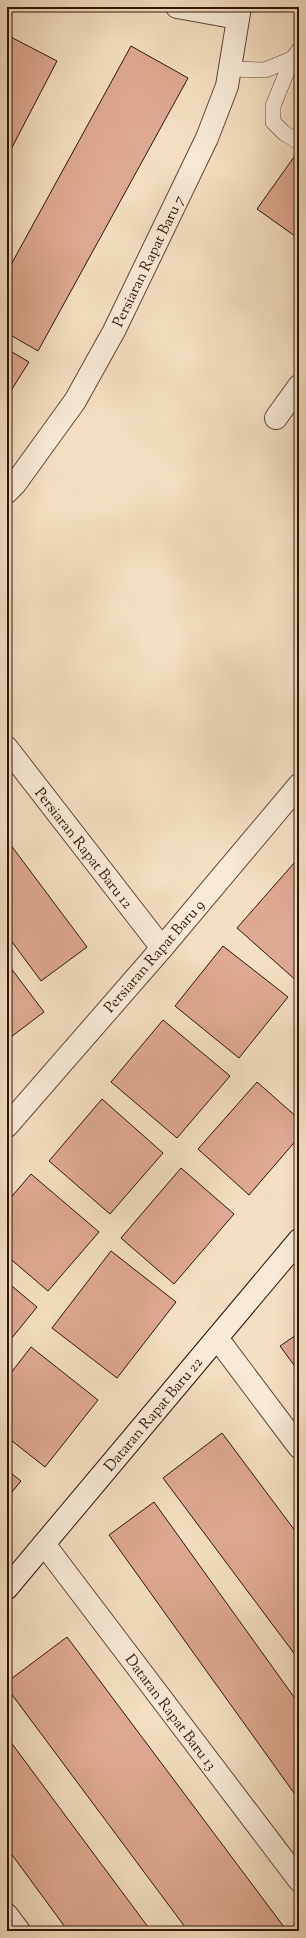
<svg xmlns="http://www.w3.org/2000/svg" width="306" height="1938" font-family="'Sorts Mill Goudy',serif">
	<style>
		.building { fill: #dea991; stroke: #301306 }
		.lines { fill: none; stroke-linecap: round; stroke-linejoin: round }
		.lane-casing { stroke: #614635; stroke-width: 16 }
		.street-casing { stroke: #614635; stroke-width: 24 }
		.secondary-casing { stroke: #301306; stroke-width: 24 }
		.lane { stroke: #f8ead7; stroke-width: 15 }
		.street { stroke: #f8ead7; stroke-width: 22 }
		.secondary { stroke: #f8ead7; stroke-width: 22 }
		.labels { text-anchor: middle; stroke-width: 4; stroke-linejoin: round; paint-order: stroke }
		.street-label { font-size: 15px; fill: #301306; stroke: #f8ead7 }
	</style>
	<rect width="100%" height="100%" fill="#f4dfc2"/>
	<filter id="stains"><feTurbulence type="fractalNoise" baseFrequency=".005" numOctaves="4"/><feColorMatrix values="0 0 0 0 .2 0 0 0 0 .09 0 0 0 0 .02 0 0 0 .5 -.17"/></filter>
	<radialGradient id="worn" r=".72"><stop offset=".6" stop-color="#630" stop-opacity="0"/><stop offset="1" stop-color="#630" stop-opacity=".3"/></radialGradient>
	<g class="building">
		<path d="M7 35 57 61 7 157Z"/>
		<path d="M131 46 188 78 38 351 7 333V272Z"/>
		<path d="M299 150V239L257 209Z"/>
		<path d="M7 349 29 362 7 397Z"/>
		<path d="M7 840 87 947 41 981 7 935Z"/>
		<path d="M295 862 299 865V983L237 928Z"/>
		<path d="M223 946 288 997 239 1058 175 1006Z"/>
		<path d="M7 963 44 1012 7 1040Z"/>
		<path d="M163 1020 230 1076 177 1138 111 1082Z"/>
		<path d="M257 1082 299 1119V1137L249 1195 198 1149Z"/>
		<path d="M102 1099 163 1153 110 1214 49 1161Z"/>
		<path d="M181 1168 234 1214 174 1284 121 1238Z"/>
		<path d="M31 1174 99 1232 48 1291 7 1256V1202Z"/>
		<path d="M111 1251 176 1302 117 1378 52 1328Z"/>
		<path d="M7 1282 37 1307 7 1344Z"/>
		<path d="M299 1333V1372L280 1346Z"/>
		<path d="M31 1347 98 1400 45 1467 7 1437V1378Z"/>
		<path d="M222 1433 299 1536V1660L163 1478Z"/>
		<path d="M7 1470 21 1481 7 1498Z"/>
		<path d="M154 1502 299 1704V1800L109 1535Z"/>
		<path d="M67 1637 287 1931H188L7 1688V1682Z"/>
		<path d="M7 1737 151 1931H68L7 1848Z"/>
	</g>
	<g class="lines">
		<defs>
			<g id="lane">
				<path d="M299 50 292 59 273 106V122L284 133 299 142"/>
				<path d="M231 69 265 70 292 59"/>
			</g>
			<g id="street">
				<path d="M177 7 238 18"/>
				<path d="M276 418 299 386"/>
				<path d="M7 492 15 484 75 401 114 331 207 138 227 86 240 7"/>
				<path d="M7 748 162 948"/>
				<path d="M7 1126 162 948 299 785"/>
				<path d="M217 1338 299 1447"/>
				<path d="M44 1544 299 1880"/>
				<path d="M7 1915 19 1931"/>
			</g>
			<path id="secondary" d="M7 1588 299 1240"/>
		</defs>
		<use href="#lane" class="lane-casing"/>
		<use href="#street" class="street-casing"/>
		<use href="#secondary" class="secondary-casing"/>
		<use href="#lane" class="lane"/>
		<use href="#street" class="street"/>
		<use href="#secondary" class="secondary"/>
	</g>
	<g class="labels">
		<g class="street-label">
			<text transform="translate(148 261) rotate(-64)" y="5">Persiaran Rapat Baru 7</text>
			<text transform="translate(84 848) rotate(52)" y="5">Persiaran Rapat Baru 12</text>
			<text transform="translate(154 956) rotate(-49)" y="5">Persiaran Rapat Baru 9</text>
			<text transform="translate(153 1414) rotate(-50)" y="5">Dataran Rapat Baru 22</text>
			<text transform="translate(171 1712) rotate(53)" y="5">Dataran Rapat Baru 13</text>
		</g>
	</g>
	<rect width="306" height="1938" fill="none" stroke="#f4dfc2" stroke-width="24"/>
	<rect x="8" y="8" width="290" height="1922" fill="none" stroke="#301306" stroke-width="2"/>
	<rect x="12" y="12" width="282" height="1914" fill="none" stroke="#301306"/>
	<rect width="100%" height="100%" filter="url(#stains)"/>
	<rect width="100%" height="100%" fill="url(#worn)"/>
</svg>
